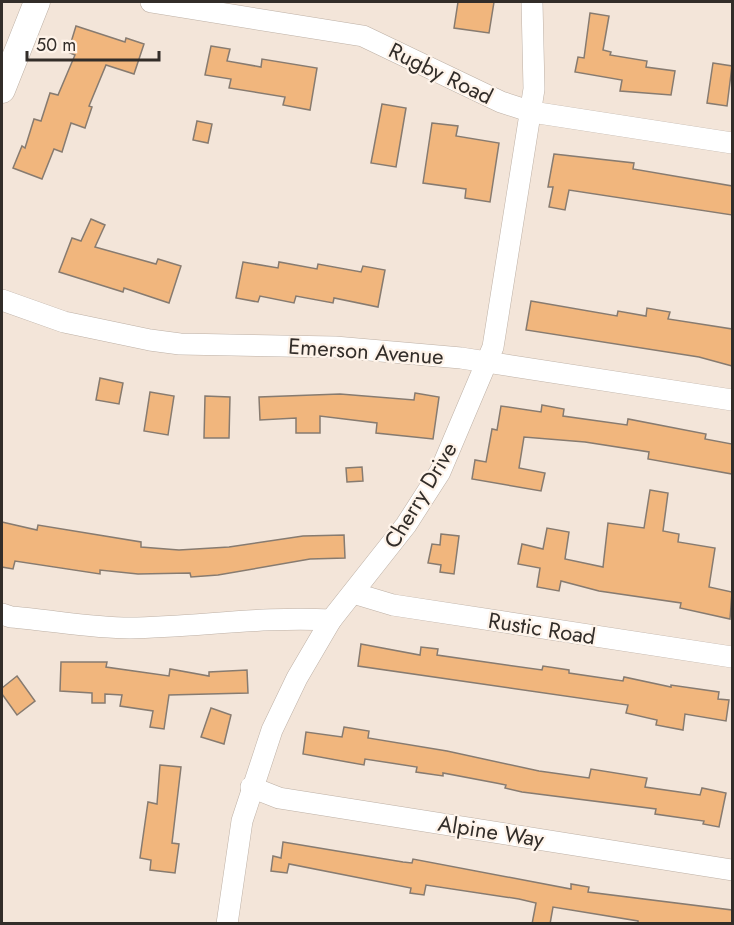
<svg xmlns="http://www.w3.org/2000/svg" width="734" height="925" font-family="Jost,sans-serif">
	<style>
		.building { fill: #f1b67d; stroke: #877b70; stroke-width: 1.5 }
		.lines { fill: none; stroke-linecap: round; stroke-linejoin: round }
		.minor-casing { stroke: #bdb0a5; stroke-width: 22 }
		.tertiary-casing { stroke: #bdb0a5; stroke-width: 27 }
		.minor { stroke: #fff; stroke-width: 21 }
		.tertiary { stroke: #fff; stroke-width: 26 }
		.labels { text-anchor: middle; stroke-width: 4.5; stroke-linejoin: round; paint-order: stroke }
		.street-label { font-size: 22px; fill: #322d29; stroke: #fef3e9 }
	</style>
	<rect width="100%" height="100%" fill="#f3e5d9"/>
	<g class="building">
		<path d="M458 2H494L489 33 454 28Z"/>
		<path d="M590 13 609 16 603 50 611 52 610 55 647 61 646 67 675 71 671 95 620 91 622 80 575 72 578 57 584 58Z"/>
		<path d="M76 26 125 42 126 38 144 44 134 74 106 65 89 106 92 107 85 128 71 123 62 152 54 149 42 179 13 168 22 146 25 148 34 119 41 121 50 93 58 95 75 55 68 52Z"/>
		<path d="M211 46 230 49 227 61 261 67 262 59 317 68 310 110 283 105 285 97 229 88 231 79 205 75Z"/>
		<path d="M713 63 732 66 727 106 707 103Z"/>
		<path d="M382 104 406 108 396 167 371 163Z"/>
		<path d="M197 121 212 124 208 143 193 140Z"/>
		<path d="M432 123 458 126 456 136 499 143 490 202 465 198 466 189 423 183Z"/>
		<path d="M554 154 634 163 633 169 732 186V215L569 190 565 210 549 207 553 187H548Z"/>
		<path d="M91 219 105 225 95 247 156 264 158 259 181 266 169 303 124 288 123 292 59 272 72 238 81 241Z"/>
		<path d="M243 262 278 268 279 262 317 269 318 264 361 272 363 266 385 270 378 307 334 298 333 303 296 296 294 303 260 296 258 302 236 298Z"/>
		<path d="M531 301 617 316 618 311 646 316 647 308 670 312 668 319 732 329V366L699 357 526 330Z"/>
		<path d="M100 378 123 383 119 404 96 400Z"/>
		<path d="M150 392 174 396 168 435 144 431Z"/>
		<path d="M415 393 439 397 433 439 376 433 377 423 320 416V433H296V418L260 420 259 397 340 394 414 400Z"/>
		<path d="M205 396 230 397 229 438H204Z"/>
		<path d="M542 405 564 409 563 416 627 425 628 419 706 434 705 439 732 444V474L648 459 649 452 585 442 524 437 519 468 545 473 541 491 472 479 475 460 486 462 492 429 497 430 501 406 541 412Z"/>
		<path d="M362 467 363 481 347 482 346 468Z"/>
		<path d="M650 490 668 493 663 531 679 534 678 542 715 548 709 587 732 592 730 619 680 608 681 603 599 591 561 581 559 591 537 587 540 568 518 564 522 544 543 549 547 528 569 532 565 559 603 567 608 523 644 528Z"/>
		<path d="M2 522 37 530 38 525 141 542V547L179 550 229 547 303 536 344 535 345 558 310 559 218 575 191 577 190 573 138 574 100 570V574L15 561 13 569 2 567Z"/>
		<path d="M441 534 459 536 454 574 440 572 441 565 428 563 432 544 440 545Z"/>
		<path d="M361 644 420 655 421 647 438 649 437 655 542 670 543 666 569 670V673L623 681 624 677 671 687V685L719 692 718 699 729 700 726 721 685 714 683 730 656 725 657 720 626 713 628 705 358 666Z"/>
		<path d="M61 662H107L106 667 169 676 170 669 209 676V672L247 670 248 693 169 695 164 729 150 727 153 711 120 706 122 695 105 694V703H92V693L60 691Z"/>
		<path d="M17 676 35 701 17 715 2 694V688Z"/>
		<path d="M211 708 231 715 224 744 201 737Z"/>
		<path d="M344 727 369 731 368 738 447 751 539 771 589 778 591 769 647 778 645 787 700 795 702 788 726 793 719 827 703 824 704 821 655 814 656 809 522 792 505 788 506 785 496 783 443 773V776L416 772 417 767 365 759 364 765 303 754 306 732 342 737Z"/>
		<path d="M160 765 181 767 172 843 179 844 175 873 150 870 151 860 140 858 148 802 157 804Z"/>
		<path d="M283 842 403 862 412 863 413 859 571 889V884L589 887 588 892 732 910V924H638V921L553 907 550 924H532L536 903 519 899 426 885 424 895 410 893 411 888 289 864 287 873 271 871 273 856 281 858Z"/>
	</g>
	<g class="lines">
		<defs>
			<g id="minor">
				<path d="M151 2 363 36 501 102 532 112 732 143"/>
				<path d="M2 300 64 322 150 340 180 344 335 347 461 358 732 400"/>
				<path d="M353 593 393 605 732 657"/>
				<path d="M2 614 11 617C50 620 91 628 130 628 197 627 264 616 331 620"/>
				<path d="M251 787 279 798 732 870"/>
				<path d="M227 924 242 821 272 730 297 678 331 620 406 525 440 472 493 347 534 89 532 2"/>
			</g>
			<path id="tertiary" d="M2 90 37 2"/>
		</defs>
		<use href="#minor" class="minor-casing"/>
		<use href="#tertiary" class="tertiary-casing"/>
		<use href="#minor" class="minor"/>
		<use href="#tertiary" class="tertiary"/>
	</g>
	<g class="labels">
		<g class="street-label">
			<text transform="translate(441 73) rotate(26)" y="8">Rugby Road</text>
			<text transform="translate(366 351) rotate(4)" y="8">Emerson Avenue</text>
			<text transform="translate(420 495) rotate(-59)" y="8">Cherry Drive</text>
			<text transform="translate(542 628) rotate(9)" y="8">Rustic Road</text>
			<text transform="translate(491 831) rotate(9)" y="8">Alpine Way</text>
		</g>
	</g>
	<rect width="734" height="925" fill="none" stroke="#322d29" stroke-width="6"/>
	<path d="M27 51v9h132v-9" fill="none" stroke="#322d29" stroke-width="3"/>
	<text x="36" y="51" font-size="18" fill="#322d29" stroke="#fef3e9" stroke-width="4.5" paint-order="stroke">50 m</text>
</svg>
